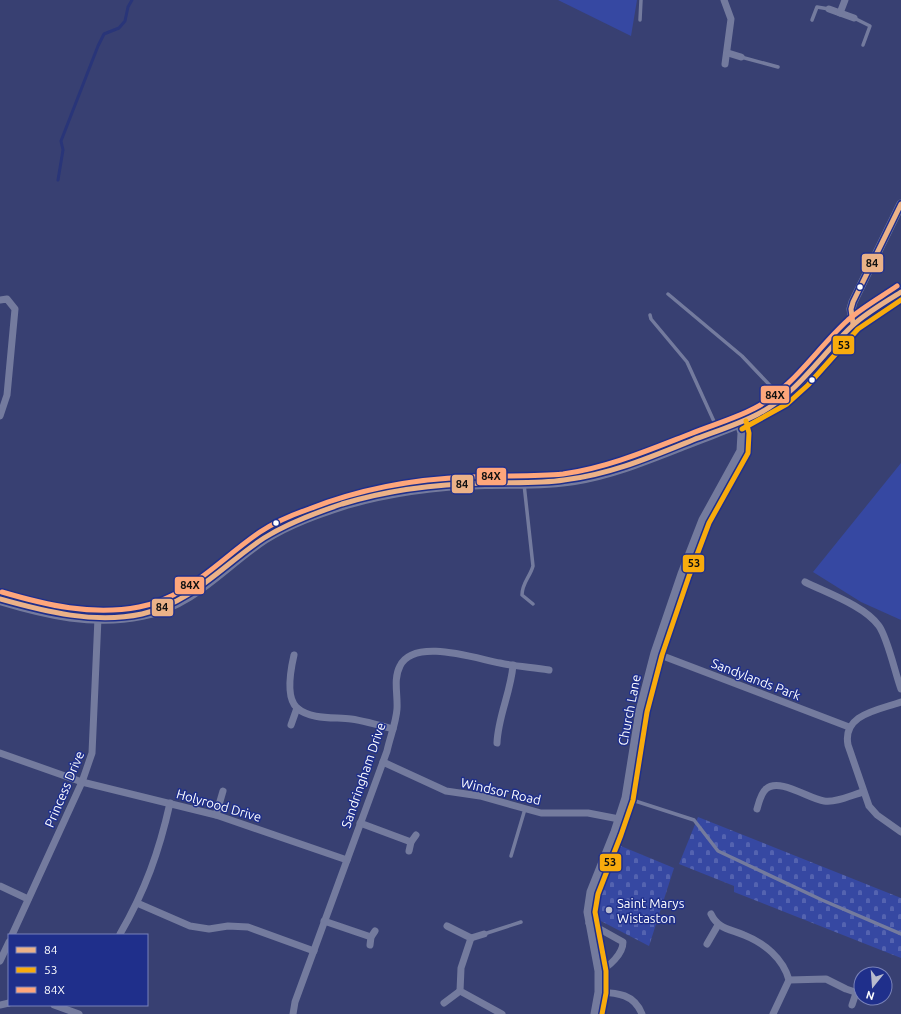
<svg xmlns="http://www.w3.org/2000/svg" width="901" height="1014" font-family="Ubuntu,sans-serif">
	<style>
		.green { fill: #3648a2 }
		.cemetery { fill: url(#cemetery-stones) }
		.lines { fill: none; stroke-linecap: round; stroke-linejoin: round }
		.stream { stroke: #293579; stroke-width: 3 }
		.service { stroke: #747b9e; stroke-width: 3.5 }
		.minor { stroke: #747b9e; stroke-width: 7 }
		.tertiary { stroke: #747b9e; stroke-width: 9 }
		.primary { stroke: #747a9d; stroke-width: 12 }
		.bus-1-casing { stroke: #1f2f8b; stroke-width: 8 }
		.bus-2-casing { stroke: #1f2f8b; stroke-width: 8 }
		.bus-3-casing { stroke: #1f2f8b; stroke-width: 8 }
		.bus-1 { stroke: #ebb288; stroke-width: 5 }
		.bus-2 { stroke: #f8ab0d; stroke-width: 5 }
		.bus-3 { stroke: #fea67b; stroke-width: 5 }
		.bus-dot { fill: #fff; stroke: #1f2f8b; stroke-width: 1.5 }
		.poi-dot { fill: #b9bcce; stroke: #1f2f8b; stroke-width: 1.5 }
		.labels { text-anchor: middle; stroke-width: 3; stroke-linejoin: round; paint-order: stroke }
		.street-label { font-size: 13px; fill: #fff; stroke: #1f2f8b }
		.poi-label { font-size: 13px; fill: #fff; stroke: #1f2f8b; text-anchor: start }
		.line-badge { stroke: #1f2f8b; stroke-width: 1.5 }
		.pale-badge-label { font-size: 11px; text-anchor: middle; font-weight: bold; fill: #111 }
	</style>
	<defs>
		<pattern id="cemetery-stones" width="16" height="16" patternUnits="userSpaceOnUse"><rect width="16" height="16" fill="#3648a2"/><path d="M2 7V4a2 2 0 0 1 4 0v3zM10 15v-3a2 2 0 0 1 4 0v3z" fill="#5463b0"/></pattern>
	</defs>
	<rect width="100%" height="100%" fill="#384072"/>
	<g class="green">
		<path d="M558 0H637L631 36Z"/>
		<path d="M901 463V620L861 602 813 572Z"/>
	</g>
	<g class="cemetery">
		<path d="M698 817 901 898V958L734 892V886L679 864Z"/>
		<path d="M616 844 674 868 649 946 597 919 595 892Z"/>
	</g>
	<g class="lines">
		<path class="stream" d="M58 180 63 150 61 141 98 46 104 34 119 28 125 21 128 7 132 0"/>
		<g class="service">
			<path d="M854 18 870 26 863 45"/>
			<path d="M640 20 641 0"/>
			<path d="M812 20 817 7 829 9"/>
			<path d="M741 57 778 67"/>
			<path d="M668 294 742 356 781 397"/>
			<path d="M650 315 651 319 687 362 717 428"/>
			<path d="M524 484 533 566C530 577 522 583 522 595L533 604"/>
			<path d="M626 798 694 820 718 851 822 900 901 934"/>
			<path d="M511 856 525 809"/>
			<path d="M484 934 521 922"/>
		</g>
		<g class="minor">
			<path d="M724 0 731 19 725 64"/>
			<path d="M829 9 854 18"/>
			<path d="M840 13 845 0"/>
			<path d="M728 53 741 57"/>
			<path d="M0 300 7 299 15 309 7 395 0 416"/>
			<path d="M805 582C827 593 865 606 879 626 888 639 895 673 901 689"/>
			<path d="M655 653 849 727"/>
			<path d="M294 655C291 668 285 697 297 708 311 720 335 717 351 719 365 721 379 725 393 729"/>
			<path d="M901 702C879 710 842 714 848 745L869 806 877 815 901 832"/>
			<path d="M291 725 297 708"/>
			<path d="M497 743C498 716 511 692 513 665"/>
			<path d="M0 753 82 782 216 815 347 860"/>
			<path d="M383 762 446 791 480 796 541 813H588L619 819"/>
			<path d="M757 809C759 802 761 793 766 789 779 777 809 799 824 801 836 803 852 795 863 792"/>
			<path d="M216 815 223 791"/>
			<path d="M360 823 411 842"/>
			<path d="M409 851 411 842 416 835"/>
			<path d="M0 886 28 899"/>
			<path d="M137 903 190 926 209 929 228 926 248 927 314 951"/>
			<path d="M711 914C718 929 730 929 744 935 764 943 783 958 789 980L773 1014"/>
			<path d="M324 921 371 937"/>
			<path d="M589 923 623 942C623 954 609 967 599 971"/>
			<path d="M447 926 471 938 461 968 460 991 502 1014"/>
			<path d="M120 934C145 891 159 852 170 803"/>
			<path d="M12 935 82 782 92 753 98 618"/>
			<path d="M471 938 484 934"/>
			<path d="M707 944 718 925"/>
			<path d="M370 945 371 937 375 931"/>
			<path d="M0 961 9 942"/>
			<path d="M789 980 826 979 846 989 861 994"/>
			<path d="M599 992C618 993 634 994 642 1014"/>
			<path d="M444 1003 460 991"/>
			<path d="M0 1005 9 1003"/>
			<path d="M54 1005 79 1014"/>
			<path d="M852 1005 856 993"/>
			<path d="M293 1014 295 1002 387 751C390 737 396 723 397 709 398 695 393 679 400 666 414 637 477 659 500 663 517 667 533 667 549 670"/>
		</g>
		<g class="tertiary">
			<path d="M853 324 851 309 853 302 901 204"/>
			<path d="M595 1014 599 992V971L588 912 591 892 615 832 626 798 640 711 655 653 682 574 703 520 741 451 742 433 739 423"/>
		</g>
		<path class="primary" d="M0 599C46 613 94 624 142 614 193 604 223 565 264 538 289 522 318 512 346 503 391 490 438 484 485 483 514 482 545 484 574 479 612 473 648 458 684 444 708 434 734 426 758 414 798 394 820 356 852 326 866 313 885 303 901 292"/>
		<defs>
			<g id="bus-1">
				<path d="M853 324 851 309 853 302 901 204"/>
				<path d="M0 599C46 612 95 624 142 614 192 603 224 564 264 538 288 523 315 513 342 504 388 490 437 484 485 483 511 482 538 484 564 480 609 475 651 457 693 440 714 432 737 425 758 414 797 394 820 356 852 326 866 313 884 303 901 292"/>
			</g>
			<g id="bus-2">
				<path d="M742 429 787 404 808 385 858 329 901 300"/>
				<path d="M602 1014 606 993V971L595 912 598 894 621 835 633 800 647 712 662 655 689 576 709 523 748 453 749 433 746 421"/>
			</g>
			<path id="bus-3" d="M2 592C46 605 92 616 139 607 188 598 220 559 260 532 275 522 292 515 309 509 360 489 414 479 469 477 500 475 532 477 563 474 607 468 649 450 690 434 712 425 734 419 755 408 794 387 816 349 848 320 863 307 881 297 897 286"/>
		</defs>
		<use href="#bus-1" class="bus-1-casing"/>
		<use href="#bus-2" class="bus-2-casing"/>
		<use href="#bus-3" class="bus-3-casing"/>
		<use href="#bus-1" class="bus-1"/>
		<use href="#bus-2" class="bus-2"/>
		<use href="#bus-3" class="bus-3"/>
	</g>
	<g class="bus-dot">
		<circle cx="860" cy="287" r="3.5"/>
		<circle cx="812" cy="380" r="3.5"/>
		<circle cx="276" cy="523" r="3.5"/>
	</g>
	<circle class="poi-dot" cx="609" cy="910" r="4"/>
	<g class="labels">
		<g class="street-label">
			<text transform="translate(756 679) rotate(21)" y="5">Sandylands Park</text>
			<text transform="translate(629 710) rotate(-79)" y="5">Church Lane</text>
			<text transform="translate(363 775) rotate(-71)" y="5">Sandringham Drive</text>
			<text transform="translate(64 789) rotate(-67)" y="5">Princess Drive</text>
			<text transform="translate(501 791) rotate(13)" y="5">Windsor Road</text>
			<text transform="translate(219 805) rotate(16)" y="5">Holyrood Drive</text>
		</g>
		<g class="poi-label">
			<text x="617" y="908">Saint Marys<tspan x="617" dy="15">Wistaston</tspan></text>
		</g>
	</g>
	<g class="line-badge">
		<rect x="861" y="253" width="23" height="20" rx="4" fill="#ebb288"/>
		<rect x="832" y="335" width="23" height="20" rx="4" fill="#f8ab0d"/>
		<rect x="760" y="385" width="30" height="19" rx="4" fill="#fea67b"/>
		<rect x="476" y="467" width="31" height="19" rx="4" fill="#fea67b"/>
		<rect x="451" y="474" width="23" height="20" rx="4" fill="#ebb288"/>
		<rect x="682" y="554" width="23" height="19" rx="4" fill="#f8ab0d"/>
		<rect x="174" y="576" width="31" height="19" rx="4" fill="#fea67b"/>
		<rect x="151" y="598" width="23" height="19" rx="4" fill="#ebb288"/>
		<rect x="599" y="853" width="23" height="19" rx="4" fill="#f8ab0d"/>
	</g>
	<g class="pale-badge-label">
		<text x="872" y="267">84</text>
		<text x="844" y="349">53</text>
		<text x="775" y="399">84X</text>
		<text x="491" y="480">84X</text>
		<text x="462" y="488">84</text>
		<text x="694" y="567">53</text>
		<text x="190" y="589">84X</text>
		<text x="162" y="611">84</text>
		<text x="610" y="866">53</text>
	</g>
	<rect x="8" y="934" width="140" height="72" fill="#1f2f8b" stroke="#7982b9"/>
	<rect x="16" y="947" width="20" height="6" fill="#ebb288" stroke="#7982b9"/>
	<text x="44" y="954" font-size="12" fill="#ffffff">84</text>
	<rect x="16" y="967" width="20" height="6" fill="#f8ab0d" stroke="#7982b9"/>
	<text x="44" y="974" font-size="12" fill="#ffffff">53</text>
	<rect x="16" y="987" width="20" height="6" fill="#fea67b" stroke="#7982b9"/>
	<text x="44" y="994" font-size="12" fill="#ffffff">84X</text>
	<g transform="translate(873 986) rotate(197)"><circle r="19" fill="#1f2f8b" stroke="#7982b9"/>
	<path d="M0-3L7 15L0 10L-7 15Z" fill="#b9bcce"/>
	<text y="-6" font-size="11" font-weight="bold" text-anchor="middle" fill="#ffffff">N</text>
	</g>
</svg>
